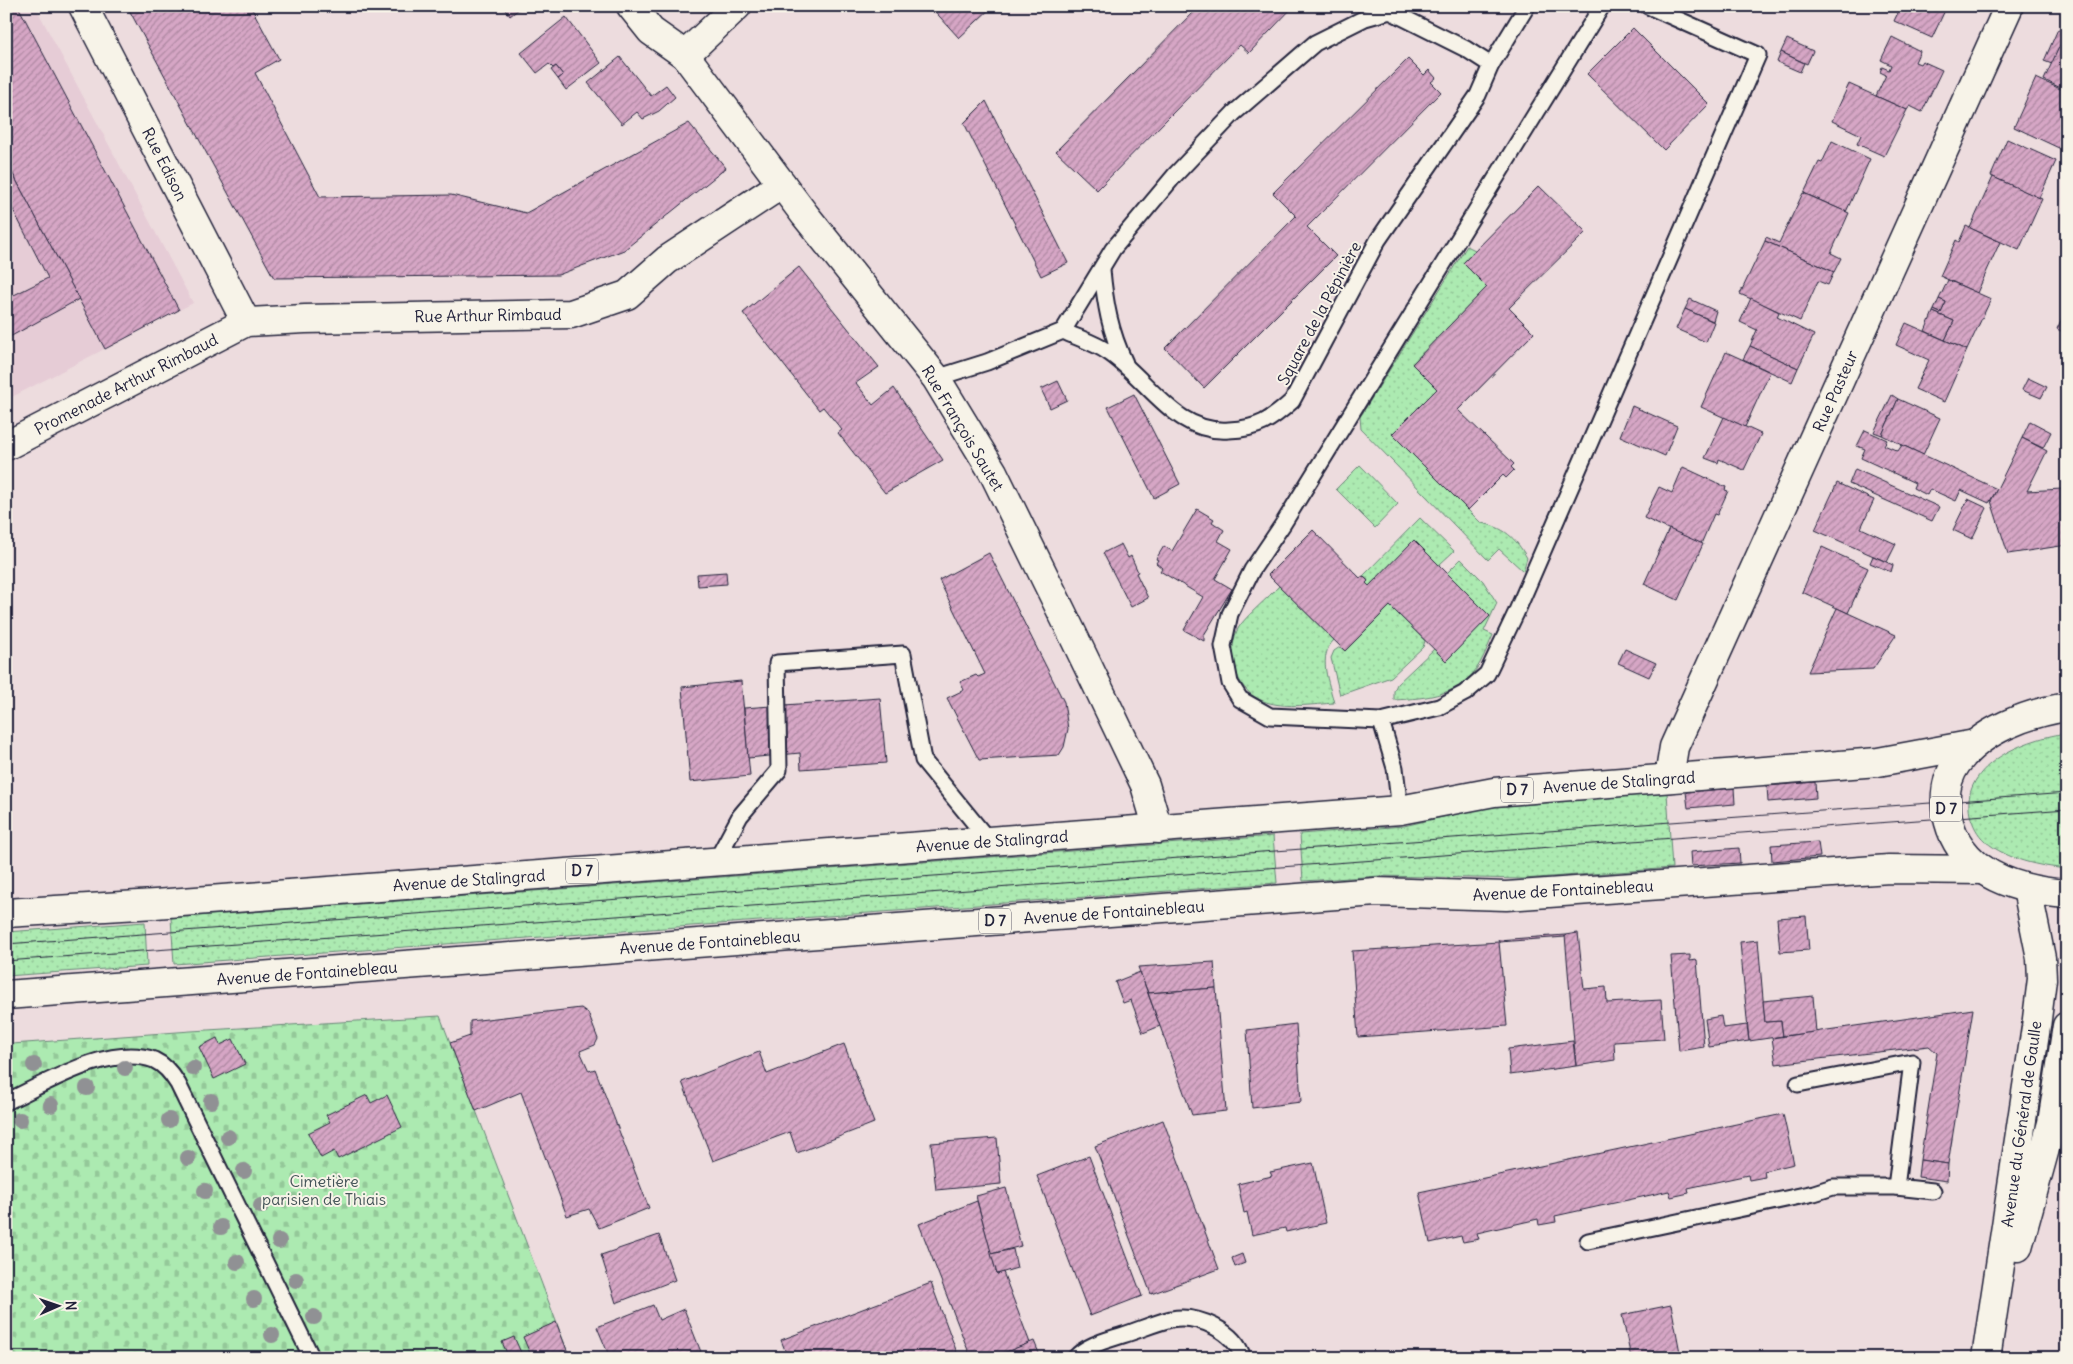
<svg xmlns="http://www.w3.org/2000/svg" width="2073" height="1364" font-family="Delius,sans-serif">
	<style>
		.built { fill: #e6ccd6 }
		.grass { fill: url(#grass-dots); stroke: #678676 }
		.cemetery { fill: url(#cemetery-stones); stroke: #678676 }
		.building { fill: url(#building-hatch); stroke: #22223b }
		.lines { fill: none; stroke-linecap: round; stroke-linejoin: round }
		.lane-casing { stroke: #22223b; stroke-width: 19 }
		.street-casing { stroke: #22223b; stroke-width: 31 }
		.secondary-casing { stroke: #22223b; stroke-width: 31 }
		.primary-casing { stroke: #22223b; stroke-width: 31 }
		.lane { stroke: #f7f3e8; stroke-width: 15 }
		.street { stroke: #f7f3e8; stroke-width: 28 }
		.secondary { stroke: #f7f3e8; stroke-width: 28 }
		.primary { stroke: #f7f3e8; stroke-width: 28 }
		.tram { stroke: #22223b; stroke-width: 1 }
		.tree { fill: #909194 }
		.labels { text-anchor: middle; stroke-width: 4; stroke-linejoin: round; paint-order: stroke }
		.shield { fill: #f7f3e8; stroke: #62616f; stroke-width: 1 }
		.shield-label { font-size: 15px; font-weight: bold; fill: #22223b }
		.street-label { font-size: 16px; fill: #22223b; stroke: #f7f3e8 }
		.park-label { font-size: 16px; fill: #445458; stroke: #f7f3e8 }
	</style>
	<defs>
		<pattern id="grass-dots" width="8" height="8" patternUnits="userSpaceOnUse" patternTransform="scale(1.25)"><rect width="8" height="8" fill="#aceab1"/><path d="M2 2h.1M6 6h.1" fill="none" stroke="#94c899" stroke-width="1.8" stroke-linecap="round"/></pattern>
		<pattern id="cemetery-stones" width="16" height="16" patternUnits="userSpaceOnUse" patternTransform="scale(1.25)"><rect width="16" height="16" fill="#aceab1"/><path d="M2 7V4a2 2 0 0 1 4 0v3zM10 15v-3a2 2 0 0 1 4 0v3z" fill="#94c899"/></pattern>
		<pattern id="building-hatch" width="6" height="6" patternUnits="userSpaceOnUse" patternTransform="scale(1.25)"><rect width="6" height="6" fill="#d6a6c5"/><path d="M-1 1l2-2M0 6l6-6M5 7l2-2" fill="none" stroke="#ad87a1"/></pattern>
	</defs>
	<rect width="100%" height="100%" fill="#eddcde"/>
	<filter id="ink" filterUnits="userSpaceOnUse"><feTurbulence type="fractalNoise" baseFrequency=".02" numOctaves="2"/><feDisplacementMap in="SourceGraphic" scale="10" xChannelSelector="R" yChannelSelector="G"/><feConvolveMatrix kernelMatrix="1 2 1 2 8 2 1 2 1" color-interpolation-filters="sRGB"/></filter>
	<g filter="url(#ink)">
		<path class="built" d="M6 6H35L193 303 10 398 6 390Z"/>
		<g class="grass">
			<path d="M1467 246 1475 250 1463 263 1487 287 1412 364 1437 389 1392 434 1481 523C1504 527 1516 538 1527 558L1523 571 1499 549 1488 560 1361 429 1360 417Z"/>
			<path d="M1360 465 1398 504 1375 528 1336 489Z"/>
			<path d="M1420 518 1454 551 1439 565 1414 540 1369 586 1366 583 1368 580 1363 576Z"/>
			<path d="M1461 559 1483 581 1497 603 1484 631 1493 635C1489 644 1485 654 1480 663 1462 696 1427 698 1394 700V691L1397 684 1434 649 1446 661 1490 616 1447 573Z"/>
			<path d="M1279 586 1334 640C1317 657 1329 682 1334 703 1294 706 1246 715 1234 665 1232 654 1232 638 1239 627 1246 616 1269 597 1279 586Z"/>
			<path d="M1390 606 1425 641 1423 647 1391 677 1340 695 1331 658 1334 651 1340 647 1345 651Z"/>
			<path d="M2067 733V869C2039 866 2007 860 1985 841 1977 834 1973 825 1970 815 1959 764 2028 738 2067 733Z"/>
			<path d="M1667 793 1672 868 1523 879 1380 876 1303 881 1300 834 1404 826 1481 808Z"/>
			<path d="M1273 836 1277 883 174 964 171 918Z"/>
			<path d="M145 922 147 966 6 976V932Z"/>
		</g>
		<path class="cemetery" d="M440 1016 570 1358H6V1047L12 1044 191 1031Z"/>
		<g class="building">
			<path d="M6 6H18L179 310 105 349 6 161Z"/>
			<path d="M127 6H257L252 9 279 59 255 73 320 197 451 195 526 213 689 123 726 168 624 250 558 275 274 278Z"/>
			<path d="M502 6H523L510 16Z"/>
			<path d="M930 6H993L959 38Z"/>
			<path d="M1199 6H1202L1209 13 1215 6H1294L1249 53 1240 45 1097 190 1056 151Z"/>
			<path d="M1901 6H1947L1932 38 1894 21Z"/>
			<path d="M566 17 601 63 566 90 558 79 563 75 556 66 553 68 549 64 537 73 521 53Z"/>
			<path d="M1633 28 1709 104 1664 150 1587 74Z"/>
			<path d="M2058 29 2066 32 2052 64 2044 61Z"/>
			<path d="M2066 32 2067 33V91L2044 80Z"/>
			<path d="M1892 37 1920 51 1915 62 1920 64 1922 61 1942 70 1922 112 1910 106 1907 110 1876 96 1886 75 1880 72 1882 67 1889 70 1891 65 1881 60Z"/>
			<path d="M1787 39 1813 51 1807 64 1781 52Z"/>
			<path d="M1781 52 1804 63 1800 72 1777 62Z"/>
			<path d="M620 57 651 96 666 85 675 97 659 111 643 119 637 112 622 124 588 83Z"/>
			<path d="M1408 59 1424 75 1429 70 1436 78 1431 82 1441 92 1309 225 1307 227 1336 256 1204 388 1165 348 1296 216 1273 193Z"/>
			<path d="M556 66 563 75 558 79 551 70Z"/>
			<path d="M2036 78 2067 92V136L2061 149 2014 127Z"/>
			<path d="M1849 84 1907 110 1884 156 1857 144 1861 135 1832 121Z"/>
			<path d="M986 101 1068 263 1041 276 964 123Z"/>
			<path d="M2007 139 2056 161 2039 198 1991 176Z"/>
			<path d="M1832 141 1870 159 1846 212 1804 193 1819 162 1822 163Z"/>
			<path d="M6 161 79 299 6 339V299L48 278 6 196Z"/>
			<path d="M1993 177 2042 199 2019 250 1970 228Z"/>
			<path d="M1539 186 1586 232 1509 308 1534 333 1458 410 1514 464 1511 467 1514 470 1506 478 1503 475 1468 510 1392 434 1437 389 1412 364 1487 287 1463 263Z"/>
			<path d="M1803 193 1849 213 1831 253 1841 258 1834 272 1765 241 1766 237 1779 243Z"/>
			<path d="M1966 226 2000 242 1977 293 1940 276 1956 240 1959 242Z"/>
			<path d="M1765 241 1834 272 1828 285 1818 281 1800 321 1740 294Z"/>
			<path d="M799 267 879 367 856 383 873 405 894 388 943 460 885 493 838 433 842 430 823 407 819 410 743 313Z"/>
			<path d="M1948 280 1991 299 1967 350 1945 340 1954 321 1933 312 1934 310 1941 313 1946 302 1939 299Z"/>
			<path d="M1751 298 1779 312 1777 317 1814 335 1798 368 1750 346 1757 330 1740 322Z"/>
			<path d="M1690 299 1716 311 1713 321 1685 309Z"/>
			<path d="M1939 299 1946 302 1941 313 1934 310Z"/>
			<path d="M2067 308V334L2057 329Z"/>
			<path d="M1685 309 1714 322 1706 342 1676 329Z"/>
			<path d="M1933 312 1954 321 1945 340 1925 331Z"/>
			<path d="M1906 323 1967 350 1944 402 1915 389 1929 360 1896 345Z"/>
			<path d="M1750 346 1798 368 1792 382 1743 359Z"/>
			<path d="M1726 352 1770 372 1745 427 1701 407Z"/>
			<path d="M2028 378 2047 387 2041 398 2022 390Z"/>
			<path d="M1058 381 1067 400 1050 408 1041 389Z"/>
			<path d="M1134 394 1180 484 1154 498 1108 407Z"/>
			<path d="M1892 395 1898 399 1882 435 1874 432Z"/>
			<path d="M1898 399 1940 418 1923 455 1882 435Z"/>
			<path d="M1632 406 1677 426 1665 456 1620 436Z"/>
			<path d="M1724 417 1761 434 1744 470 1719 459 1718 463 1705 458Z"/>
			<path d="M2030 421 2051 432 2043 448 2022 438Z"/>
			<path d="M1865 430 1887 440 1884 445 1898 451 1902 445 1997 489 1989 503 1961 490 1956 501 1930 489 1927 495 1913 488 1915 483 1861 458 1865 449 1857 446Z"/>
			<path d="M2022 438 2047 451 2027 491 2062 489V497H2067V545L2008 554 1991 501Z"/>
			<path d="M1683 467 1726 487 1725 490 1728 491 1717 515 1714 514 1701 544 1644 518 1659 487 1672 493Z"/>
			<path d="M1855 469 1939 507 1932 521 1849 484Z"/>
			<path d="M1837 483 1874 500 1861 528 1896 544 1887 562 1815 530Z"/>
			<path d="M1968 499 1987 508 1972 539 1953 530Z"/>
			<path d="M1197 509 1214 519 1212 522 1224 530 1218 541 1232 549 1215 579 1232 589 1204 635V641L1184 630 1203 597 1160 571 1162 568 1156 563 1158 560 1156 559 1164 546 1172 551Z"/>
			<path d="M1669 529 1703 544 1678 600 1644 584Z"/>
			<path d="M1313 530 1360 578 1363 576 1368 581 1366 583 1369 586 1414 540 1490 616 1446 661 1390 606 1345 651 1268 575Z"/>
			<path d="M1121 544 1128 558 1131 556 1138 572 1136 573 1148 598 1131 607 1103 553Z"/>
			<path d="M1822 547 1868 568 1848 613 1802 592Z"/>
			<path d="M989 553 1064 702 1068 729 1064 747 1059 755 979 760 947 698 964 690 960 682 976 675 978 677 985 674 939 580Z"/>
			<path d="M1873 556 1893 565 1891 572 1870 563Z"/>
			<path d="M726 572 727 584 698 586 697 574Z"/>
			<path d="M1837 608 1896 635 1873 669 1808 672Z"/>
			<path d="M1625 649 1656 663 1649 677 1618 663Z"/>
			<path d="M741 681 750 776 690 782 682 687Z"/>
			<path d="M880 698 886 763 801 769 800 753 748 758 744 708Z"/>
			<path d="M1815 782 1816 798 1768 802 1767 786Z"/>
			<path d="M1734 788 1735 804 1688 808 1686 792Z"/>
			<path d="M1818 842 1820 857 1772 861 1771 845Z"/>
			<path d="M1739 848 1740 863 1691 866 1690 852Z"/>
			<path d="M1806 916 1809 950 1780 952 1777 918Z"/>
			<path d="M1578 933 1584 989 1606 987 1607 1003 1661 1000 1664 1039 1614 1042 1615 1060 1576 1066 1565 935Z"/>
			<path d="M1565 935V937L1499 942 1498 940Z"/>
			<path d="M1758 940 1765 1022 1781 1021 1783 1036 1749 1041 1740 942Z"/>
			<path d="M1499 942 1507 1026 1358 1037 1352 951Z"/>
			<path d="M1690 955V961L1697 960 1704 1047 1679 1051 1671 956Z"/>
			<path d="M1214 962 1216 988 1148 993 1138 967Z"/>
			<path d="M1140 972 1160 1026 1143 1033 1131 1000 1123 1003 1115 982Z"/>
			<path d="M1216 988 1226 1111 1192 1115 1148 993Z"/>
			<path d="M1813 996 1816 1032 1783 1036 1781 1021 1765 1022 1763 1001Z"/>
			<path d="M581 1008 588 1013 598 1039 595 1045 580 1051 589 1071 595 1069 649 1208 599 1228 589 1209 567 1216 521 1092 476 1111 450 1043 470 1036V1021Z"/>
			<path d="M1973 1009 1948 1164 1920 1160 1937 1053 1929 1046 1776 1064 1772 1038Z"/>
			<path d="M1721 1016 1723 1028 1747 1025 1749 1041 1709 1047 1705 1019Z"/>
			<path d="M1296 1024 1301 1102 1252 1108 1247 1030Z"/>
			<path d="M217 1038 220 1045 233 1039 245 1064 214 1079 199 1047Z"/>
			<path d="M1573 1041 1576 1066 1510 1075 1508 1049Z"/>
			<path d="M844 1044 874 1123 797 1153 790 1132 713 1161 682 1082 759 1052 767 1074Z"/>
			<path d="M367 1095 371 1103 387 1095 402 1127 338 1159 334 1151 321 1158 308 1133 330 1122 326 1115Z"/>
			<path d="M1783 1114 1794 1164 1764 1171 1765 1177 1749 1180 1748 1175 1688 1188 1689 1193 1671 1197 1669 1191 1555 1216 1556 1222 1539 1225 1538 1219 1477 1233 1479 1239 1463 1242 1461 1236 1430 1243 1419 1192Z"/>
			<path d="M1163 1120 1219 1269 1151 1294 1095 1146Z"/>
			<path d="M997 1138 1001 1184 936 1190 931 1143Z"/>
			<path d="M1089 1156 1142 1296 1090 1316 1037 1176Z"/>
			<path d="M1920 1160 1948 1164 1947 1181 1918 1177Z"/>
			<path d="M1313 1163 1326 1223 1286 1232 1285 1228 1252 1235 1247 1212 1244 1213 1238 1184 1272 1176 1270 1172Z"/>
			<path d="M1006 1188 1021 1246 991 1254 976 1196Z"/>
			<path d="M977 1201 997 1274 1003 1272 1030 1343 991 1358H971L919 1224Z"/>
			<path d="M659 1235 675 1280 616 1303 601 1255Z"/>
			<path d="M1013 1249 1017 1268 997 1274 991 1254Z"/>
			<path d="M1242 1254 1245 1263 1235 1267 1232 1258Z"/>
			<path d="M931 1283 959 1358H788L781 1340Z"/>
			<path d="M653 1305 659 1320 684 1309 701 1352 694 1354 695 1358H610L597 1327Z"/>
			<path d="M1671 1305 1681 1358H1631L1622 1315Z"/>
			<path d="M556 1322 570 1358H532L523 1337Z"/>
			<path d="M514 1337 523 1357 520 1358H509L502 1342Z"/>
			<path d="M1034 1341 1041 1358H1003L1001 1354Z"/>
			<path d="M1177 1353 1179 1358H1164Z"/>
		</g>
		<g class="lines">
			<defs>
				<g id="lane">
					<path d="M1602 6 1283 524 1252 570 1230 614 1223 646 1230 683 1240 699 1270 716 1381 721 1439 707 1465 693 1487 674 1516 613 1758 55 1648 6"/>
					<path d="M1390 11 1466 49 1491 65 1478 95 1378 240 1292 401C1271 420 1258 429 1229 430 1174 434 1149 379 1108 352 1095 343 1078 338 1063 331L1113 249 1175 175 1234 113 1315 43 1365 18Z"/>
					<path d="M1491 65 1527 6"/>
					<path d="M1102 270C1105 303 1110 332 1125 363"/>
					<path d="M936 378 987 362 1063 331"/>
					<path d="M1381 721 1395 768 1400 810"/>
					<path d="M716 861 740 816 779 770 777 663 903 654 923 760 990 842"/>
					<path d="M1798 1084 1912 1062 1896 1187"/>
					<path d="M6 1102C45 1084 110 1043 154 1060 165 1065 172 1074 178 1084L312 1358"/>
					<path d="M1588 1241 1814 1193 1833 1187H1896L1933 1191"/>
					<path d="M1075 1358C1086 1345 1108 1340 1123 1335 1139 1330 1155 1323 1171 1319 1198 1314 1235 1331 1243 1358"/>
				</g>
				<g id="street">
					<path d="M83 6 246 322"/>
					<path d="M631 6 651 31 685 55 805 215 936 378 993 472 1073 635 1145 785 1158 829"/>
					<path d="M685 55 737 6"/>
					<path d="M6 446 246 322 305 319 571 314 627 295 667 260 782 184"/>
					<path d="M1669 778 1674 747 2009 6"/>
				</g>
				<g id="secondary">
					<path d="M2018 1247 2052 1123 2067 1026"/>
					<path d="M1986 1358 2036 1027 2042 979 2041 958 2027 889"/>
				</g>
				<g id="primary">
					<path d="M2067 707C2028 713 1981 730 1957 763 1946 778 1944 797 1947 814 1958 873 2014 890 2067 894"/>
					<path d="M6 913 155 904 1400 810 1494 792 1878 762 1975 744"/>
					<path d="M6 995 1376 892 1506 896 1889 869 1984 870"/>
				</g>
			</defs>
			<use href="#lane" class="lane-casing"/>
			<use href="#street" class="street-casing"/>
			<use href="#secondary" class="secondary-casing"/>
			<use href="#primary" class="primary-casing"/>
			<use href="#lane" class="lane"/>
			<use href="#street" class="street"/>
			<use href="#secondary" class="secondary"/>
			<use href="#primary" class="primary"/>
			<g class="tram">
				<path d="M6 944 2067 793"/>
				<path d="M6 961 2067 809"/>
			</g>
		</g>
		<g class="tree">
			<circle cx="34" cy="1065" r="8"/>
			<circle cx="125" cy="1068" r="8"/>
			<circle cx="193" cy="1068" r="8"/>
			<circle cx="87" cy="1088" r="8"/>
			<circle cx="211" cy="1101" r="8"/>
			<circle cx="51" cy="1105" r="8"/>
			<circle cx="20" cy="1120" r="8"/>
			<circle cx="169" cy="1120" r="8"/>
			<circle cx="228" cy="1137" r="8"/>
			<circle cx="188" cy="1158" r="8"/>
			<circle cx="244" cy="1171" r="8"/>
			<circle cx="205" cy="1191" r="8"/>
			<circle cx="261" cy="1206" r="8"/>
			<circle cx="221" cy="1227" r="8"/>
			<circle cx="279" cy="1241" r="8"/>
			<circle cx="237" cy="1262" r="8"/>
			<circle cx="296" cy="1280" r="8"/>
			<circle cx="254" cy="1299" r="8"/>
			<circle cx="314" cy="1317" r="8"/>
			<circle cx="272" cy="1335" r="8"/>
		</g>
	</g>
	<g class="labels">
		<g class="shield">
			<rect x="1501" y="777.5" width="32" height="25" rx="4"/>
			<rect x="1930" y="796.5" width="32" height="25" rx="4"/>
			<rect x="566" y="858.5" width="32" height="25" rx="4"/>
			<rect x="979" y="908.5" width="32" height="25" rx="4"/>
		</g>
		<g class="shield-label">
			<text x="1517" y="795">D 7</text>
			<text x="1946" y="814">D 7</text>
			<text x="582" y="876">D 7</text>
			<text x="995" y="926">D 7</text>
		</g>
		<g class="street-label">
			<text transform="translate(165 164) rotate(63)" y="6">Rue Edison</text>
			<text transform="translate(1319 313) rotate(-62)" y="6">Square de la Pépinière</text>
			<text transform="translate(488 315) rotate(-1)" y="6">Rue Arthur Rimbaud</text>
			<text transform="translate(126 384) rotate(-27)" y="6">Promenade Arthur Rimbaud</text>
			<text transform="translate(1835 391) rotate(-66)" y="6">Rue Pasteur</text>
			<text transform="translate(963 428) rotate(59)" y="6">Rue François Sautet</text>
			<text transform="translate(1619 782) rotate(-4)" y="6">Avenue de Stalingrad</text>
			<text transform="translate(992 841) rotate(-4)" y="6">Avenue de Stalingrad</text>
			<text transform="translate(469 880) rotate(-4)" y="6">Avenue de Stalingrad</text>
			<text transform="translate(1563 890) rotate(-3)" y="6">Avenue de Fontainebleau</text>
			<text transform="translate(1114 912) rotate(-4)" y="6">Avenue de Fontainebleau</text>
			<text transform="translate(710 942) rotate(-4)" y="6">Avenue de Fontainebleau</text>
			<text transform="translate(307 973) rotate(-4)" y="6">Avenue de Fontainebleau</text>
			<text transform="translate(2021 1124) rotate(-82)" y="6">Avenue du Général de Gaulle</text>
		</g>
		<g class="park-label">
			<text x="324" y="1187">Cimetière<tspan x="324" dy="18">parisien de Thiais</tspan></text>
		</g>
	</g>
	<rect width="2073" height="1364" fill="none" stroke="#f7f3e8" stroke-width="25"/>
	<rect x="12" y="12" width="2048" height="1339" fill="none" stroke="#22223b" stroke-width="2" filter="url(#ink)"/>
	<g transform="translate(58 1306) rotate(88)" stroke="#f7f3e8" stroke-width="4" paint-order="stroke">
	<path d="M0-4L9 19L0 12L-9 19Z" fill="#22223b"/>
	<text y="-8" font-size="14" font-weight="bold" text-anchor="middle" fill="#22223b">N</text>
	</g>
</svg>
